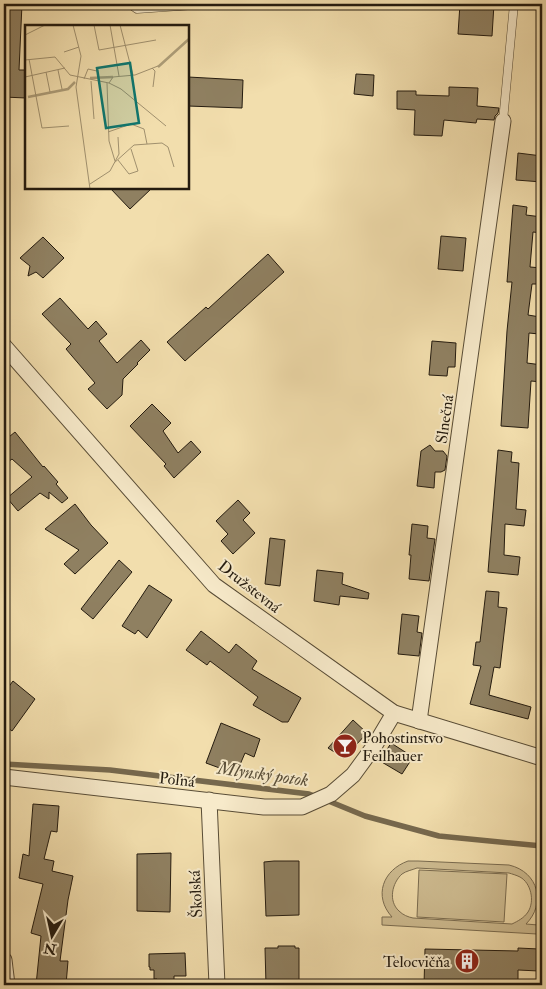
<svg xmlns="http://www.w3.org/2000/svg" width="546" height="989" font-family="'IM FELL Double Pica',serif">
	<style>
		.green { fill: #cfbd92; stroke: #7a6c50; fill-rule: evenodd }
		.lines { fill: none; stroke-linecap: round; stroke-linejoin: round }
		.stream { stroke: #76684d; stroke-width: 5.5 }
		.building { fill: #8f8061; stroke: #241b0f }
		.lane-casing { stroke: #584c36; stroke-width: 9 }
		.street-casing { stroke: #584c36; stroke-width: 17 }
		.lane { stroke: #f7eaca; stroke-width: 8 }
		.street { stroke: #f7eaca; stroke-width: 15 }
		.labels { text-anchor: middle; stroke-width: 4; stroke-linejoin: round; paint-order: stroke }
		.street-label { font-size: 16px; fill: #241b0f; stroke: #f7eaca }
		.poi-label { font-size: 16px; fill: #241b0f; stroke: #f7eaca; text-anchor: start }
		.water-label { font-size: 18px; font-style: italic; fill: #5a4f39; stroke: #f7eaca }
		.inset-river { fill: none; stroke: #ac9c77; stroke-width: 2.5 }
		.inset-road { fill: none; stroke: #a0906e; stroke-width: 1 }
		.view { fill: #0f766e; fill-opacity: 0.15; stroke: #0f766e; stroke-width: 2.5 }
		.inset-edge { fill: none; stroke: #241b0f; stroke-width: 2.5 }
	</style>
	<rect width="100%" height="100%" fill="#f2dead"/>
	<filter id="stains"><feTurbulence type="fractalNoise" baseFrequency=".004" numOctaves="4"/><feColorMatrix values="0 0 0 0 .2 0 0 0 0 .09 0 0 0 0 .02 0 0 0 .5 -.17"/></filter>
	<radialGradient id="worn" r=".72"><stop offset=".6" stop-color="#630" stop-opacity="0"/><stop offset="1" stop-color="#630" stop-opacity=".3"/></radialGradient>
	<g class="green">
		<path d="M408 861H418L509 865C539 872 546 904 526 924L538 925 537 934 382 925V917H392C373 896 383 870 408 861ZM417 868 509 873C512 874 516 875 520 877 531 883 535 901 528 912 524 918 518 921 512 924L413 918C408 917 403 915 399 911 388 901 392 883 402 874 406 871 412 870 417 868Z"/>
		<path d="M419 870 507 874 504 922 417 917Z"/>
	</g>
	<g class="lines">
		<g class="stream">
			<path d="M4 764 110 770 309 794 317 797"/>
			<path d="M326 800 365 816 439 836 542 846"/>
		</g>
	</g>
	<g class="building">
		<path d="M4 4H22L19 70H26V98L4 97Z"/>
		<path d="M460 4H494L492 36 458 34Z"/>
		<path d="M356 74 374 75 373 96 354 94Z"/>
		<path d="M188 77 243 80 242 108 188 106Z"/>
		<path d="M449 87 478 88 477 106 499 108 498 113 495 116 494 120 477 119 476 123 444 120 442 136 414 135 415 110 397 109V91H416V95L449 96Z"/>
		<path d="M518 153 542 156V182L516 180Z"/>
		<path d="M110 188H152L130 209Z"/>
		<path d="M513 205 527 207 526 215 542 217V233L533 232 530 267 542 268 541 284H532L528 315 540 317 539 334 529 333 527 363 542 365V382L531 381 528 428 501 426 507 331 512 282H507Z"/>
		<path d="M441 236 466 238 463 271 438 269Z"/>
		<path d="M43 237 64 258 43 278 36 272 28 276 30 266 20 258Z"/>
		<path d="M268 254 284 272 185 361 167 342 206 307 208 309Z"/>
		<path d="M60 298 88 329 96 321 107 334 99 341 117 363 141 340 150 350 137 363 138 364 123 379 122 395 107 409 88 389 95 383 66 349 71 344 42 314Z"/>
		<path d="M432 341 456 343 455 367H448L447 376 429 375Z"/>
		<path d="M152 404 171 423 163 431 178 453 191 441 201 452 174 478 164 466 166 464 130 426Z"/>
		<path d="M15 432 43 467 44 466 58 482 56 484 68 498 62 503 49 492V499L40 493 18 511 7 498 32 477 12 459 4 465V441Z"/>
		<path d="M430 445 435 451H443L447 456 445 470 441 472H435L434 488 417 486 421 451Z"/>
		<path d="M498 450 512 452 511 462 519 463 516 509 526 510 524 526 505 524 504 555 520 557 518 575 488 572Z"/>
		<path d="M238 500 250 513 243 520 255 533 233 554 221 541 228 534 216 521Z"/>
		<path d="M75 504 91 525 108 543 75 574 64 564 79 550 45 529Z"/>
		<path d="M412 524 428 526 427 538 435 539 429 581 409 579 411 555H409Z"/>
		<path d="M270 538 285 540 280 586 265 584Z"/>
		<path d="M119 560 132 572 93 619 81 609Z"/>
		<path d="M317 570 343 573 342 584 369 593 368 599 340 596 339 605 314 601Z"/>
		<path d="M149 585 172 600 147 638 138 630 135 634 122 626Z"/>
		<path d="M486 591 499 592 498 607 507 608 500 668 494 667 489 695 531 707 528 719 470 704 481 666 473 665 476 642H480Z"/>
		<path d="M402 614 419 616 417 632 422 633 419 656 398 654Z"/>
		<path d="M201 631 229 653 236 644 257 661 252 669 301 698 288 722H282L253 705 258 697 210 661 207 665 186 650Z"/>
		<path d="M13 681 35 699 12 731 4 725V693Z"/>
		<path d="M353 720 367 733 344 758 328 748Z"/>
		<path d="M221 723 260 739 254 757 245 753 236 774 206 763Z"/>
		<path d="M391 743 413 757 402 774 380 761Z"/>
		<path d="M33 804 59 806 57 832 51 831 44 859 54 861 52 871 73 876 68 900 60 961H68L66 985H36L41 936 31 933 43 884 19 878 23 854 29 856Z"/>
		<path d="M171 853 170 912 137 911V854Z"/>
		<path d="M274 861H299V915L266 916 264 862Z"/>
		<path d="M278 946H295V948H299V985H266L265 948H278Z"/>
		<path d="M518 948 539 949V971L518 970V985H424L425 949 518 951Z"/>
		<path d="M185 953 186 976H174V985H158L157 979H154V970H150V967H149V954Z"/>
	</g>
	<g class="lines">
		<defs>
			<g id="lane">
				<path d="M130 4 137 9 209 4"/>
				<path d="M503 121 514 4"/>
			</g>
			<g id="street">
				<path d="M4 346 214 585 394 713 542 758"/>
				<path d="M419 721 503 121"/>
				<path d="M4 777 264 807H302L331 794 353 775 375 745 394 713"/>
				<path d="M209 800 217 985"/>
				<path d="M4 960 7 985"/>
			</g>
		</defs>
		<use href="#lane" class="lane-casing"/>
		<use href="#street" class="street-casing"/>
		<use href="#lane" class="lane"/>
		<use href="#street" class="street"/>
	</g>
	<defs>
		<symbol id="bar-disc" viewBox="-11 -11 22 22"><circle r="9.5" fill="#8f2418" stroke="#f7eaca"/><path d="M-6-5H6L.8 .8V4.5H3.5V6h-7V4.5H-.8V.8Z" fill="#fff"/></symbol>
		<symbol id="building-disc" viewBox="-11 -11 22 22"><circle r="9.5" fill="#8f2418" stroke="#f7eaca"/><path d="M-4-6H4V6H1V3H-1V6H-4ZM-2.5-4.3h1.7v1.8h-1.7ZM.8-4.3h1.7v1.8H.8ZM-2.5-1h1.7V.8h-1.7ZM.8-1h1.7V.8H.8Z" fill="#fff"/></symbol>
	</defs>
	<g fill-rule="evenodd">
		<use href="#bar-disc" x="331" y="732" width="28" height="28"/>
		<use href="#building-disc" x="453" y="947" width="28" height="28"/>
	</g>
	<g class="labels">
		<g class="street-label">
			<text transform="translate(444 419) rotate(-82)" y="6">Slnečná</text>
			<text transform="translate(250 586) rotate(38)" y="6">Družstevná</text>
			<text transform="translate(177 779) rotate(6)" y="6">Poľná</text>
			<text transform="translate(195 894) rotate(-93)" y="6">Školská</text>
		</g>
		<g class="poi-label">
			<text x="362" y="743">Pohostinstvo<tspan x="362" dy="18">Feilhauer</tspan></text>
			<text x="450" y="967" text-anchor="end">Telocvičňa</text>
		</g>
		<g class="water-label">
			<text transform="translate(263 774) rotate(8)" y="6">Mlynský potok</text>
		</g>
	</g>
	<g transform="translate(25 25)">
		<rect width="164" height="164" fill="#f2dead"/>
		<path class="inset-river" d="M133 42 164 14M65 53 88 52M3 72 43 64 50 57"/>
		<path class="inset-road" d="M48 0 56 31 51 62 65 164M69 0 74 25 131 15M85 0 94 51M95 0 108 50M0 10 20 0M39 27 54 22M4 34 17 103 44 101M0 35 30 32 45 50 84 58 96 64 141 101M127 43 130 46 128 62M33 45 37 64M21 47 25 67M0 52 40 43M59 54 63 44 72 46M66 56 69 94M82 58 84 116 90 136M84 58 88 52 110 50 133 41M83 107 106 99 119 104 122 119M93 135 104 149 113 146 106 124M89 138 109 120 137 118 143 122 149 142M65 159 85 146 94 129 93 112"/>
		<path class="view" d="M105 38 114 98 81 103 72 43Z"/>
		<rect width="164" height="164" class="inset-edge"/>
	</g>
	<rect width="546" height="989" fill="none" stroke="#f2dead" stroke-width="20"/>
	<rect x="5" y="5" width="536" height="979" fill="none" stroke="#241b0f" stroke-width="2.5"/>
	<rect x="10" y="10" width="526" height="969" fill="none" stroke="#241b0f"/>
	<g transform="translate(52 936) rotate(189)" stroke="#f7eaca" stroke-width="4" paint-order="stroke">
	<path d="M0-4L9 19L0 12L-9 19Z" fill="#241b0f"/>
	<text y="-8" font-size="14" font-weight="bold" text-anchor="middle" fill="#241b0f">N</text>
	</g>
	<rect width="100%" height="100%" filter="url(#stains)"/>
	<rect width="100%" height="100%" fill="url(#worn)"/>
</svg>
